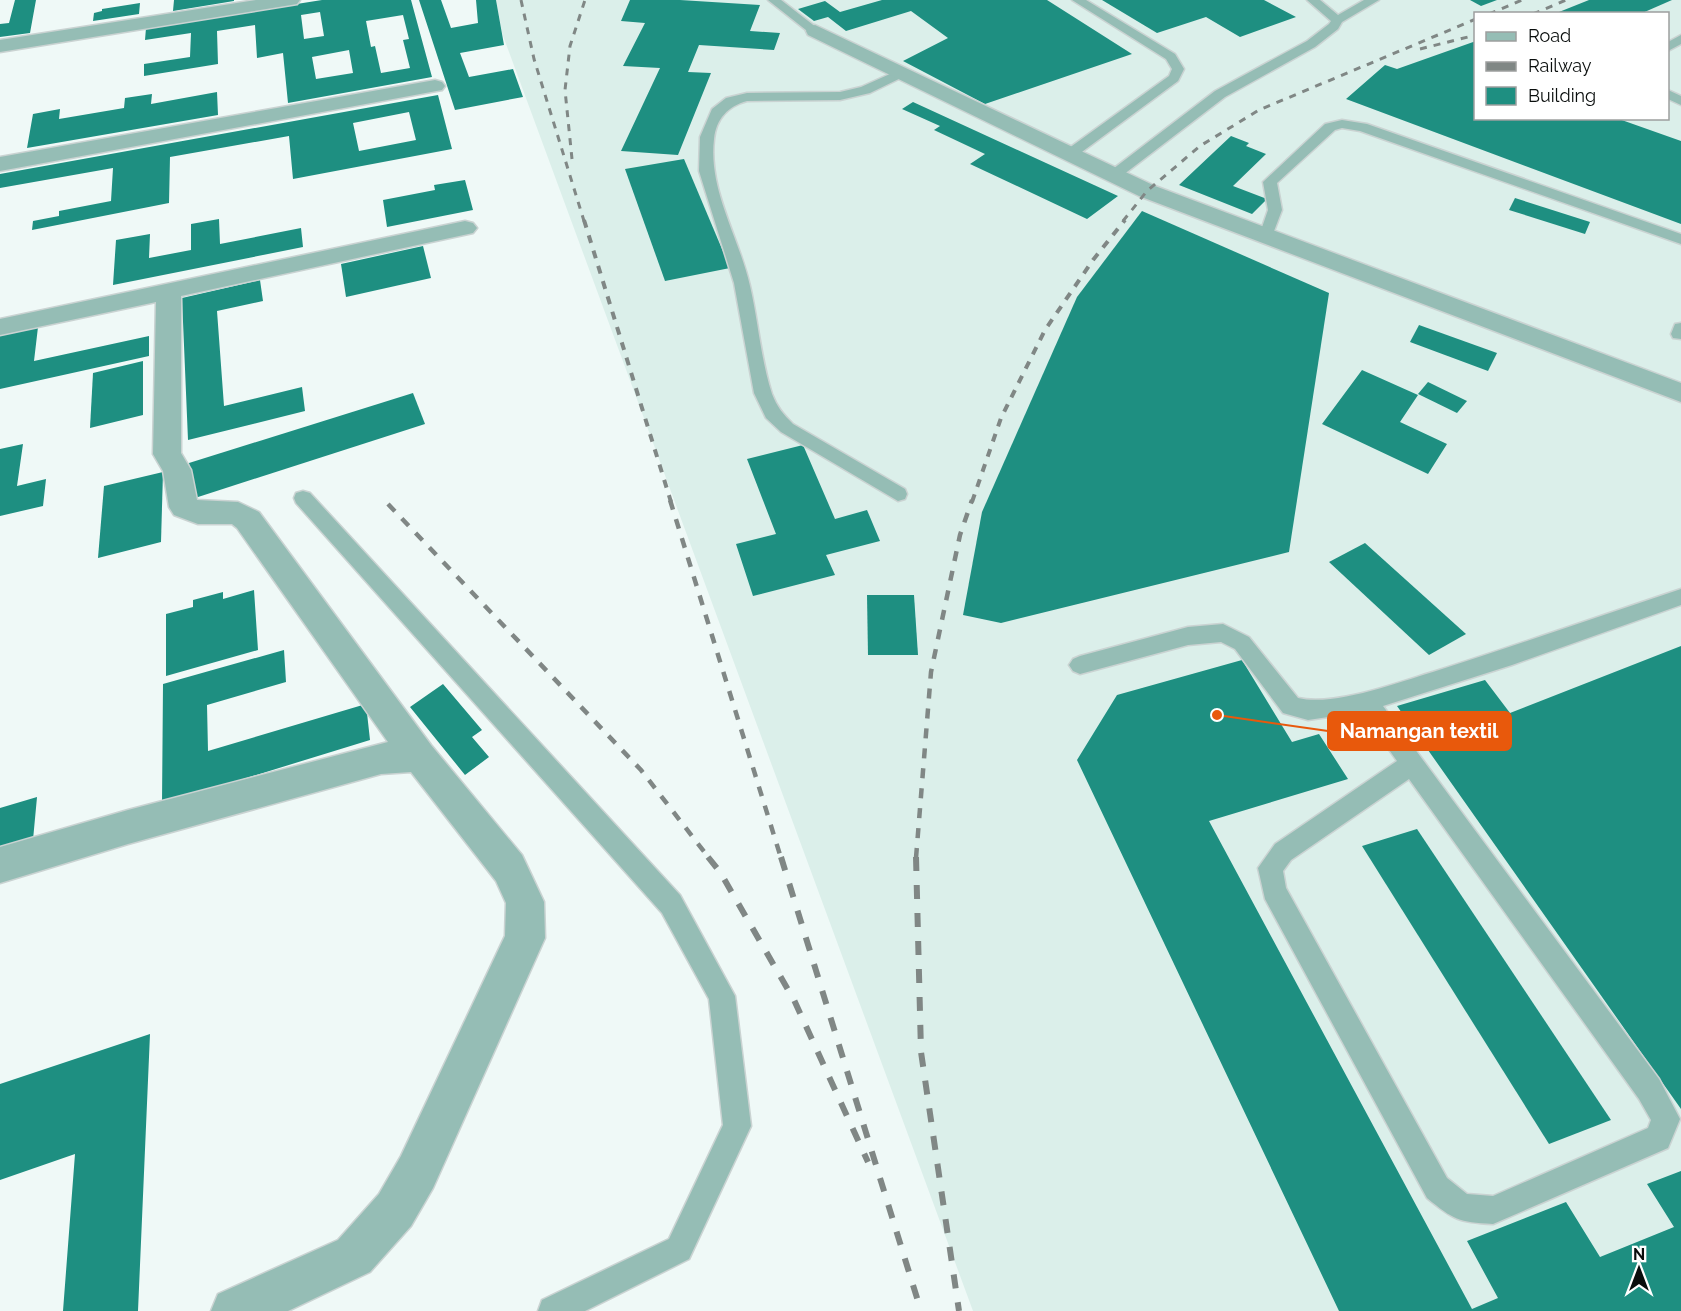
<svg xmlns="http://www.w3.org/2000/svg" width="1681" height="1311" font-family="Raleway,sans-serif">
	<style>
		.built { fill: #dbefea; fill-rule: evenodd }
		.building { fill: #1e8f81; fill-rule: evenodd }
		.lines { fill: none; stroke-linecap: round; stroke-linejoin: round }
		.service-casing { stroke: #cad3d2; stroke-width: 3 }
		.minor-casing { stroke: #cad3d2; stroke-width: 3 }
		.service { fill: #95bdb5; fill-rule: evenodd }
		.minor { fill: #95bdb5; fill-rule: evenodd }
		.rail-far3 { stroke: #808785; stroke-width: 3; stroke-dasharray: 7 7; stroke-linecap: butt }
		.rail-far2 { stroke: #808785; stroke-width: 4; stroke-dasharray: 8 8; stroke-linecap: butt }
		.rail-far1 { stroke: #808785; stroke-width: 4.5; stroke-dasharray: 10 10; stroke-linecap: butt }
		.rail { stroke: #808785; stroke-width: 6; stroke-dasharray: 14 14; stroke-linecap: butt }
		.leader { fill: none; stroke: #e8590c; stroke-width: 2 }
		.callout-dot { fill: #e8590c; stroke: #fff; stroke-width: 2 }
		.callout { fill: #e8590c; stroke: #e8590c; stroke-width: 2 }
		.callout-label { font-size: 20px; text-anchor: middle; font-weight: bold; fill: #fff }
	</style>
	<rect width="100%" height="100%" fill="#eff9f7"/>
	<path class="built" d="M496 0H1681V1311H973L502 33ZM1476 14H1668V118H1476Z"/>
	<g class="building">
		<path d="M15 0H36L30 33 0 37V24L9 23Z"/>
		<path d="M174 0H234V1L173 11Z"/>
		<path d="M322 0H411L432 77 288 103 283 53 257 58 255 25 217 31 218 64 144 76V64L190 57 191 33 145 40 146 28ZM320 12 324 36 304 39 301 15ZM403 15 409 39 403 40 410 68 381 73 375 46 371 47 366 21ZM349 50 353 73 316 79 312 57Z"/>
		<path d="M419 0H441L451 28 478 23 476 0H496L504 45 460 53 469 77 513 69 523 97 455 110Z"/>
		<path d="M630 0H680L760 5 750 31 780 33 774 50 699 45 688 72 711 73 678 155 621 151 660 68 623 66 645 23 621 21Z"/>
		<path d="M882 0H1047L1132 54 985 104 903 61 948 38 911 11 846 31 828 17 814 21 798 9 825 1 840 12Z"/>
		<path d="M1102 0H1264L1296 17 1240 37 1206 17 1157 33Z"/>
		<path d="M1470 0H1497L1481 6Z"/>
		<path d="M1589 0H1672L1640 14H1554Z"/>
		<path d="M140 3 139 14 93 21 94 13 102 11V9Z"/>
		<path d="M1476 41V118H1616L1681 141V224L1346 99 1385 65 1397 69Z"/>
		<path d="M217 92 218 115 27 148 33 114 60 109 59 119 124 108 125 98 152 94 151 104Z"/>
		<path d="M438 95 452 149 293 179 289 136 170 157 169 203 32 230 33 221 59 216V211L111 201 113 168 0 188V174ZM409 112 416 140 359 151 353 123Z"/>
		<path d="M913 102 1118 196 1087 219 970 164 985 154 934 130 940 126 902 109Z"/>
		<path d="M1231 136 1249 143 1246 146 1266 154 1233 186 1267 199 1252 214 1179 185Z"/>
		<path d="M684 159 730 268 665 281 625 169Z"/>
		<path d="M465 180 473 210 387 227 383 200 435 190 434 185Z"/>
		<path d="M1515 198 1590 222 1585 234 1509 210Z"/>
		<path d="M1142 211 1329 293 1289 552 1001 623 963 615 982 512 1077 297Z"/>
		<path d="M219 219 220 244 301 228 303 247 113 285 116 240 150 234 149 258 191 250V224Z"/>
		<path d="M423 246 431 278 346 297 341 264Z"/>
		<path d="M260 280 263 301 217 311 224 406 302 387 305 411 188 440 182 298Z"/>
		<path d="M1419 325 1497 353 1488 371 1410 342Z"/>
		<path d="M38 327 34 361 149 336V356L0 389V335Z"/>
		<path d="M143 361V415L90 428 93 373Z"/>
		<path d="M1362 370 1418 395 1400 422 1447 444 1428 474 1322 424Z"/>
		<path d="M1428 382 1467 401 1457 413 1418 394Z"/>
		<path d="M413 393 425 424 195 498 189 463Z"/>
		<path d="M23 444 17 486 46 479 43 506 0 516V449Z"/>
		<path d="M803 445 835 519 867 510 880 541 826 555 835 575 753 596 736 544 776 534 747 459Z"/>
		<path d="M163 472 161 542 98 558 104 486Z"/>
		<path d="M1365 543 1466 634 1429 655 1329 562Z"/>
		<path d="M254 590 258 650 166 676V614L193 607V600L223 592V599Z"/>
		<path d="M867 595H914L918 655H868Z"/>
		<path d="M1681 646V1109L1397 706 1485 680 1510 713Z"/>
		<path d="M284 650 286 682 207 705 208 751 366 704 370 740 162 804 163 684Z"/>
		<path d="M1242 660 1292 742 1319 734 1348 779 1209 821 1472 1309 1498 1298 1467 1241 1566 1202 1600 1257 1674 1227 1647 1184 1681 1171V1311H1339L1077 760 1117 695Z"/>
		<path d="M443 684 482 730 472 737 489 757 465 775 410 707Z"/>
		<path d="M37 797 33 840 0 850V808Z"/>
		<path d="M1417 829 1611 1120 1549 1144 1362 846Z"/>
		<path d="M150 1034 138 1311H63L75 1154 0 1180V1084Z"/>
	</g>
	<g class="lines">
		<defs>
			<g id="service">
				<path d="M768 0H781L821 31 815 35 811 34Z"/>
				<path d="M1072 0H1086L1175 54 1184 69 1178 81 1075 157H1065L1063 154 1065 151 1169 76 1172 69 1166 59Z"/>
				<path d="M1307 0H1320L1338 15 1364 0H1379L1342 22 1338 29 1315 47 1225 97 1119 178H1109L1107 175 1109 172 1215 91 1307 41 1329 24 1331 21Z"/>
				<path d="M1681 35V44L1668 51V42Z"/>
				<path d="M901 69 905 70 907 73 905 76 870 93 840 100 747 101C728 106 716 119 714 139 708 190 739 237 750 286 758 320 761 361 772 394 777 407 783 414 793 424L905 489 907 494 905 499 898 501 781 432 766 418 754 393 734 283 699 171 700 137 712 109 726 98 747 93 840 92 861 87Z"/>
				<path d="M1668 90 1681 96V105L1668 99Z"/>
				<path d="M1342 120 1367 124 1681 234V244L1360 131 1342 128 1335 130 1277 183 1282 210 1271 239H1261L1259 236 1268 210 1263 182 1325 124Z"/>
				<path d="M1681 323V339L1673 338 1671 334 1675 324Z"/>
				<path d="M303 491 310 493 680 895 735 996 751 1126 689 1259 585 1311H538L542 1300 669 1239 723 1125 709 999 662 913 296 503 294 498 296 493Z"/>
				<path d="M1681 589V605L1512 665 1383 706 1659 1079 1680 1119 1668 1148 1493 1224C1458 1222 1454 1220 1427 1198L1265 899 1258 868 1275 844 1397 761 1362 712 1308 720 1283 713 1235 649 1221 642 1188 645 1080 674 1073 671 1069 665 1073 659 1080 656 1188 627 1223 624 1249 637 1298 698C1335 707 1402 681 1439 670 1520 644 1600 616 1681 589ZM1409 779 1639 1099 1651 1120 1648 1128 1493 1196 1467 1194 1447 1178 1286 888 1283 871 1291 860Z"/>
			</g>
			<g id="minor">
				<path d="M256 0H300L297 4 291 5 0 52V40Z"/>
				<path d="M815 25 1155 186 1681 383V402L1139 196 808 35 806 31 808 27Z"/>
				<path d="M435 80 442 82 445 86 442 90 0 171V157Z"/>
				<path d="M465 221 473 223 477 228 473 233 181 296V453L191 470 197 500 238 502 259 512 431 745 522 855 544 902 545 938 433 1188 411 1226 370 1272 288 1311H211L218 1294 338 1240 379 1194 401 1156 505 936 506 903 496 881 411 772 381 774 128 844 0 883V847L128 810 388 742 237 528 232 524H198L174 515 169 507 163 471 153 454 156 302 0 335V319Z"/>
			</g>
		</defs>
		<use href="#service" class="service-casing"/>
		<use href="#minor" class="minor-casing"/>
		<use href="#service" class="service"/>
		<use href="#minor" class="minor"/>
		<g class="rail-far3">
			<path d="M521 0 534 59 584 221"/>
			<path d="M1489 14 1522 0"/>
			<path d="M1533 14 1566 0"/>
			<path d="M1420 49 1476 35"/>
			<path d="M572 159 565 90 570 46 585 0"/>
			<path d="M1123 221 1147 191 1200 146 1259 110 1476 19"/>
		</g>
		<g class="rail-far2">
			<path d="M584 220 671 502"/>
			<path d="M972 502 1001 418 1045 330 1093 260 1125 220"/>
		</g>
		<g class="rail-far1">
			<path d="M670 500 781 858"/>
			<path d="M388 504 641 770 709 858"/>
			<path d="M916 858 931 672 960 535 972 500"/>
		</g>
		<g class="rail">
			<path d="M708 857 720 872 794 1000 868 1162"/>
			<path d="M781 857 921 1311"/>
			<path d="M916 857 921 1052 959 1311"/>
		</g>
	</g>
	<path class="leader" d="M1217 715L1328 731"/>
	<circle class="callout-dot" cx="1217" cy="715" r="6"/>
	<rect class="callout" x="1328" y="712" width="183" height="38" rx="6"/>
	<g class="callout-label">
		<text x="1419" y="738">Namangan textil</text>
	</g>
	<rect x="1474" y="12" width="195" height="108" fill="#ffffff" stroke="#9d9f9e" stroke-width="1.5"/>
	<rect x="1486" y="32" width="30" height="9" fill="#95bdb5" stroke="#9d9f9e" stroke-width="1.5"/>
	<text x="1528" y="42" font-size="18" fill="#0a0e0d">Road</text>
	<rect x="1486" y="62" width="30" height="9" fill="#808785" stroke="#9d9f9e" stroke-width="1.5"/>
	<text x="1528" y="72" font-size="18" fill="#0a0e0d">Railway</text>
	<rect x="1486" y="87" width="30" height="18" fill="#1e8f81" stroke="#9d9f9e" stroke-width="1.5"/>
	<text x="1528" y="102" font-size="18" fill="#0a0e0d">Building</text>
	<g transform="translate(1639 1269)" stroke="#ffffff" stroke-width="4.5" paint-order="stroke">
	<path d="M0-4.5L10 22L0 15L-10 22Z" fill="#0a0e0d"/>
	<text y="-9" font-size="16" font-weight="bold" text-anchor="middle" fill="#0a0e0d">N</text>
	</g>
</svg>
